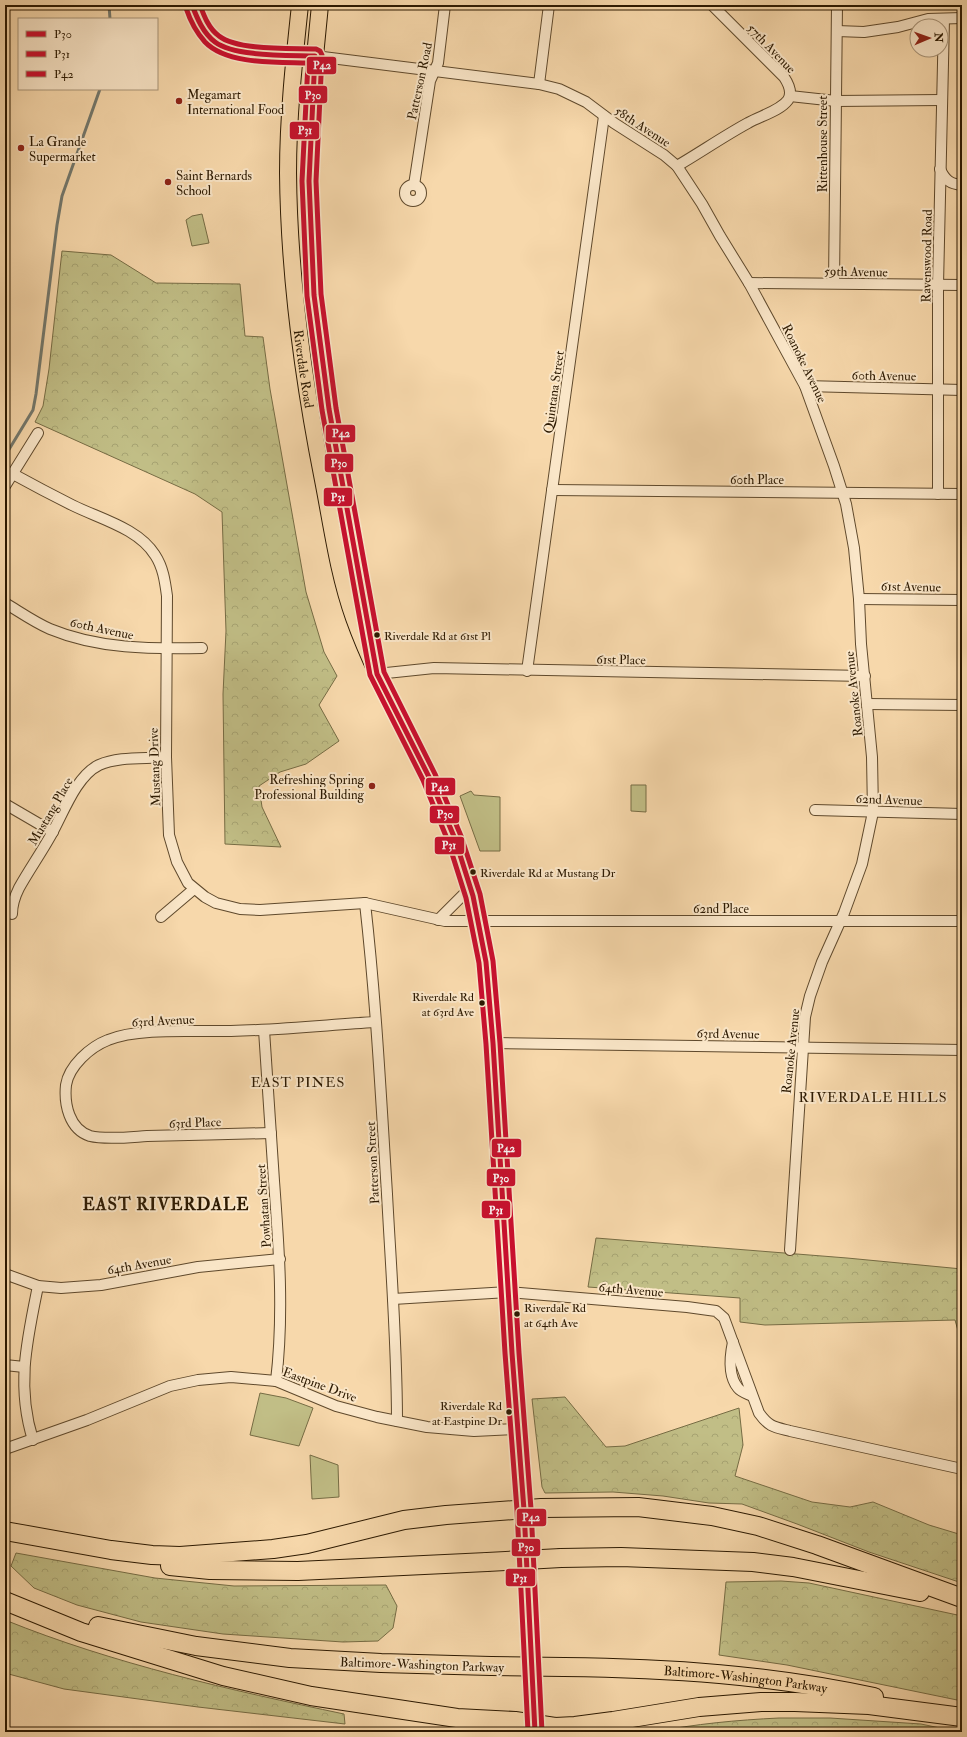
<svg xmlns="http://www.w3.org/2000/svg" width="967" height="1737" font-family="'IM FELL Double Pica',serif">
	<style>
		.green { fill: #c1be86; stroke: #766c44 }
		.forest { fill: url(#forest-crowns); stroke: #766c44 }
		.lines { fill: none; stroke-linecap: round; stroke-linejoin: round }
		.stream { stroke: #73786d; stroke-width: 3 }
		.minor-casing { stroke: #5f492c; stroke-width: 12 }
		.tertiary-casing { stroke: #5f492c; stroke-width: 15 }
		.primary-casing { stroke: #2c1901; stroke-width: 18 }
		.motorway-casing { stroke: #2c1901; stroke-width: 20 }
		.minor { stroke: #fae6c8; stroke-width: 10 }
		.tertiary { stroke: #fae6c8; stroke-width: 13 }
		.primary { stroke: #f7d8ab; stroke-width: 16 }
		.motorway { stroke: #f7d8ab; stroke-width: 18 }
		.motorway-bridge-casing { stroke: #2c1901; stroke-width: 20; stroke-linecap: butt }
		.motorway-bridge { stroke: #f7d8ab; stroke-width: 18 }
		.bus-1-casing { stroke: #fae6c8; stroke-width: 8 }
		.bus-2-casing { stroke: #fae6c8; stroke-width: 8 }
		.bus-3-casing { stroke: #fae6c8; stroke-width: 8 }
		.bus-1 { stroke: #c8102e; stroke-width: 5 }
		.bus-2 { stroke: #c8102e; stroke-width: 5 }
		.bus-3 { stroke: #c8102e; stroke-width: 5 }
		.poi-dot { fill: #8f2418; stroke: #fae6c8; stroke-width: 1.5 }
		.bus-dot { fill: #2c1901; stroke: #fae6c8; stroke-width: 1.5 }
		.labels { text-anchor: middle; stroke-width: 4; stroke-linejoin: round; paint-order: stroke }
		.bus-label { font-size: 12px; fill: #2c1901; stroke: #fae6c8; text-anchor: start }
		.street-label { font-size: 13px; fill: #2c1901; stroke: #fae6c8 }
		.poi-label { font-size: 13px; fill: #2c1901; stroke: #fae6c8; text-anchor: start }
		.neighbourhood-label { font-size: 14px; letter-spacing: 1px; fill: #2c1901; stroke: #fae6c8 }
		.district-label { font-size: 17px; font-weight: bold; letter-spacing: 1px; fill: #2c1901; stroke: #fae6c8 }
		.line-badge { stroke: #fae6c8; stroke-width: 1.5 }
		.badge-label { font-size: 11px; text-anchor: middle; font-weight: bold; fill: #fff }
	</style>
	<defs>
		<pattern id="forest-crowns" width="20" height="18" patternUnits="userSpaceOnUse"><rect width="20" height="18" fill="#c1be86"/><path d="M2 6a3 3 0 1 1 6 0M12 15a3 3 0 1 1 6 0" fill="none" stroke="#a6a372"/></pattern>
	</defs>
	<rect width="100%" height="100%" fill="#f7d8ab"/>
	<filter id="stains"><feTurbulence type="fractalNoise" baseFrequency=".005" numOctaves="4"/><feColorMatrix values="0 0 0 0 .2 0 0 0 0 .09 0 0 0 0 .02 0 0 0 .5 -.17"/></filter>
	<radialGradient id="worn" r=".72"><stop offset=".6" stop-color="#630" stop-opacity="0"/><stop offset="1" stop-color="#630" stop-opacity=".3"/></radialGradient>
	<g class="green">
		<path d="M202 214 209 243 192 246 186 220 192 216Z"/>
		<path d="M631 785H646V812L631 811Z"/>
		<path d="M471 791 474 795 500 797V851H480L460 796Z"/>
		<path d="M260 1393 286 1398 313 1408 299 1446 250 1435Z"/>
		<path d="M310 1455 338 1465 339 1497 312 1499Z"/>
	</g>
	<g class="forest">
		<path d="M62 251 111 255 156 283 240 284 245 336 263 337 270 389 306 592 324 652 337 676 319 705 339 741 306 764 280 772 259 786 262 807 281 847 225 844 223 694 226 631 222 512 195 494 35 422 43 406 49 369Z"/>
		<path d="M596 1238 847 1258 962 1269V1345L955 1320 765 1325 740 1322V1298L588 1287Z"/>
		<path d="M565 1397 606 1447 625 1446 739 1408 743 1445 735 1476 812 1502 850 1507 873 1502 929 1525 962 1535V1583L869 1552 797 1524 742 1504 709 1503 663 1496 613 1492 545 1493 542 1487 532 1399Z"/>
		<path d="M16 1553 155 1578 234 1586 386 1585 397 1606 393 1628 378 1641 343 1642 223 1634 141 1622 77 1605 34 1588 11 1566Z"/>
		<path d="M781 1581 809 1583 962 1616V1701L787 1665 719 1655 726 1582Z"/>
		<path d="M5 1620C114 1664 230 1690 344 1714L345 1724 198 1707 64 1689 5 1673Z"/>
		<path d="M779 1718H830L921 1724 959 1732H654C695 1724 737 1720 779 1718Z"/>
	</g>
	<g class="lines">
		<g class="stream">
			<path d="M109 5 110 19"/>
			<path d="M5 456 33 410 36 394 57 225 62 196 100 89"/>
		</g>
		<defs>
			<g id="minor">
				<path d="M837 31 864 32 898 27 928 19 962 18"/>
				<path d="M315 56 539 84 559 89 586 102 614 123 664 155 677 166 702 204 720 236 749 283 805 386 834 466 846 504 854 548 859 599 861 644 872 757 873 812 862 864 844 913 822 962 810 996 805 1017 790 1250"/>
				<path d="M539 84 549 5"/>
				<path d="M790 96 836 101 942 100"/>
				<path d="M677 166C701 152 724 136 748 123 760 116 780 111 788 100 793 92 788 83 784 77L712 5"/>
				<path d="M940 169C945 180 950 184 962 185"/>
				<path d="M414 185 430 81 438 63 445 5"/>
				<circle cx="413" cy="193" r="8"/>
				<path d="M749 283 962 285"/>
				<path d="M834 283 837 5"/>
				<path d="M805 386 962 390"/>
				<path d="M13 474C33 485 52 495 72 505 100 519 138 528 155 555 163 567 165 581 167 596L166 757 169 835 177 862 188 883 205 897 216 903 240 909 260 910 365 903 445 921H962"/>
				<path d="M5 486 38 433"/>
				<path d="M552 490 962 494"/>
				<path d="M938 494V285L944 19"/>
				<path d="M859 599 962 600"/>
				<path d="M5 603C20 612 34 622 50 629 98 649 151 649 202 648"/>
				<path d="M527 671 604 116"/>
				<path d="M377 674 434 668 865 676"/>
				<path d="M868 704 962 705"/>
				<path d="M5 804 53 832"/>
				<path d="M815 810 962 814"/>
				<path d="M365 903C376 1000 381 1097 387 1194 391 1269 397 1345 397 1421"/>
				<path d="M12 914C12 905 15 896 19 888 29 870 41 853 51 835 63 814 76 776 99 765 119 756 145 759 166 757"/>
				<path d="M161 917 194 889"/>
				<path d="M438 920 470 888"/>
				<path d="M264 1030C267 1080 271 1131 274 1181 279 1248 284 1314 276 1381"/>
				<path d="M493 1043 962 1050"/>
				<path d="M271 1133C230 1134 188 1135 147 1136 131 1137 106 1140 90 1136 69 1129 64 1104 66 1085 69 1066 90 1047 108 1040 139 1027 196 1032 231 1031 279 1030 327 1025 375 1022"/>
				<path d="M5 1274 38 1286 61 1288 101 1285 198 1267 280 1259"/>
				<path d="M393 1299 508 1292 687 1307 716 1311 724 1318 759 1413C769 1427 774 1427 790 1431L962 1469"/>
				<path d="M733 1342C730 1356 728 1376 738 1388 741 1392 748 1394 752 1396"/>
				<path d="M5 1365 24 1367"/>
				<path d="M33 1440C16 1386 27 1340 38 1286"/>
				<path d="M5 1449 87 1420 170 1386 198 1380 231 1377 276 1381 336 1406 377 1417 427 1427 474 1431 517 1429"/>
			</g>
			<path id="tertiary" d="M192 5C198 20 205 37 220 45 235 55 294 55 315 56"/>
			<g id="primary">
				<path id="s1" d="M300 5C294 61 288 117 288 173 289 276 303 379 323 480 332 526 338 573 354 618 374 674 404 725 429 778 451 823 468 872 479 920 496 998 494 1087 499 1167 507 1282 516 1396 524 1511 529 1584 527 1659 535 1732"/>
				<path d="M320 5 315 56 309 181 314 295 329 409 371 641"/>
			</g>
			<g id="motorway">
				<path d="M5 1531 111 1550 152 1555 180 1556 273 1549 307 1544 404 1520 446 1515 541 1508 638 1507 712 1516 758 1526 817 1545 962 1598"/>
				<path d="M561 1558 621 1557 753 1562 793 1567 920 1592"/>
				<path d="M170 1566 210 1570 298 1571 487 1562"/>
				<path d="M5 1601 81 1632 223 1676 311 1696 457 1718 515 1721 555 1727 575 1726 613 1721 699 1707 761 1702H795L869 1705 962 1717"/>
				<path d="M98 1626 196 1646 290 1658 381 1663 491 1666"/>
				<path id="s2" d="M564 1667C669 1668 771 1675 874 1697"/>
			</g>
		</defs>
		<use href="#minor" class="minor-casing"/>
		<use href="#tertiary" class="tertiary-casing"/>
		<use href="#primary" class="primary-casing"/>
		<use href="#motorway" class="motorway-casing"/>
		<use href="#minor" class="minor"/>
		<use href="#tertiary" class="tertiary"/>
		<use href="#primary" class="primary"/>
		<use href="#motorway" class="motorway"/>
		<defs>
			<g id="motorway-bridge">
				<path d="M487 1562 561 1558"/>
				<path d="M491 1666 564 1667"/>
			</g>
		</defs>
		<use href="#motorway-bridge" class="motorway-bridge-casing"/>
		<use href="#motorway-bridge" class="motorway-bridge"/>
		<defs>
			<path id="bus-1" d="M192 5C197 18 203 33 215 42 235 57 289 55 315 56L309 181 314 295 329 409 377 674 429 777 455 839 473 896 486 962 493 1043 512 1353 524 1510 535 1732"/>
			<path id="bus-2" d="M186 8C190 20 196 32 205 42 227 65 278 62 308 63L302 181 307 296 322 410 370 675 423 780 448 841 466 898 479 963 486 1044 505 1353 517 1510 528 1732"/>
			<path id="bus-3" d="M200 5C204 16 209 29 219 36 238 51 292 48 316 49L320 51 322 55 316 181 321 294 336 408 384 672 435 774 461 836 480 894 493 961 500 1043 519 1353 531 1509 542 1732"/>
		</defs>
		<use href="#bus-1" class="bus-1-casing"/>
		<use href="#bus-2" class="bus-2-casing"/>
		<use href="#bus-3" class="bus-3-casing"/>
		<use href="#bus-1" class="bus-1"/>
		<use href="#bus-2" class="bus-2"/>
		<use href="#bus-3" class="bus-3"/>
	</g>
	<g class="poi-dot">
		<circle cx="179" cy="101" r="4"/>
		<circle cx="21" cy="148" r="4"/>
		<circle cx="168" cy="182" r="4"/>
		<circle cx="372" cy="786" r="4"/>
	</g>
	<g class="bus-dot">
		<circle cx="377" cy="635" r="3.5"/>
		<circle cx="473" cy="872" r="3.5"/>
		<circle cx="482" cy="1003" r="3.5"/>
		<circle cx="517" cy="1314" r="3.5"/>
		<circle cx="509" cy="1412" r="3.5"/>
	</g>
	<g class="labels">
		<g class="bus-label">
			<text x="384" y="640">Riverdale Rd at 61st Pl</text>
			<text x="480" y="877">Riverdale Rd at Mustang Dr</text>
			<text x="474" y="1001" text-anchor="end">Riverdale Rd<tspan x="474" dy="15">at 63rd Ave</tspan></text>
			<text x="524" y="1312">Riverdale Rd<tspan x="524" dy="15">at 64th Ave</tspan></text>
			<text x="502" y="1410" text-anchor="end">Riverdale Rd<tspan x="502" dy="15">at Eastpine Dr</tspan></text>
		</g>
		<g class="street-label">
			<text transform="translate(772 48) rotate(46)" y="5">57th Avenue</text>
			<text transform="translate(419 81) rotate(-78)" y="5">Patterson Road</text>
			<text transform="translate(643 126) rotate(33)" y="5">58th Avenue</text>
			<text transform="translate(822 144) rotate(-90)" y="5">Rittenhouse Street</text>
			<text transform="translate(926 256) rotate(-89)" y="5">Ravenswood Road</text>
			<text transform="translate(856 271) rotate(1)" y="5">59th Avenue</text>
			<text transform="translate(805 363) rotate(64)" y="5">Roanoke Avenue</text>
			<text dy="5" stroke="none"><textPath href="#s1" startOffset="365">Riverdale Road</textPath></text>
			<text transform="translate(884 375) rotate(1)" y="5">60th Avenue</text>
			<text transform="translate(553 392) rotate(-82)" y="5">Quintana Street</text>
			<text x="757" y="484">60th Place</text>
			<text transform="translate(911 586) rotate(1)" y="5">61st Avenue</text>
			<text transform="translate(102 628) rotate(12)" y="5">60th Avenue</text>
			<text transform="translate(621 659) rotate(1)" y="5">61st Place</text>
			<text transform="translate(853 694) rotate(-96)" y="5">Roanoke Avenue</text>
			<text transform="translate(154 767) rotate(-92)" y="5">Mustang Drive</text>
			<text transform="translate(889 799) rotate(2)" y="5">62nd Avenue</text>
			<text transform="translate(50 811) rotate(-60)" y="5">Mustang Place</text>
			<text x="721" y="913">62nd Place</text>
			<text transform="translate(163 1020) rotate(-3)" y="5">63rd Avenue</text>
			<text transform="translate(728 1033) rotate(1)" y="5">63rd Avenue</text>
			<text transform="translate(790 1051) rotate(-84)" y="5">Roanoke Avenue</text>
			<text transform="translate(195 1122) rotate(-2)" y="5">63rd Place</text>
			<text transform="translate(372 1163) rotate(-93)" y="5">Patterson Street</text>
			<text transform="translate(263 1206) rotate(-94)" y="5">Powhatan Street</text>
			<text transform="translate(139 1264) rotate(-10)" y="5">64th Avenue</text>
			<text transform="translate(631 1289) rotate(5)" y="5">64th Avenue</text>
			<text transform="translate(320 1384) rotate(20)" y="5">Eastpine Drive</text>
			<text transform="translate(422 1664) rotate(2)" y="5">Baltimore-Washington Parkway</text>
			<text dy="5" stroke="none"><textPath href="#s2" startOffset="182">Baltimore-Washington Parkway</textPath></text>
		</g>
		<g class="poi-label">
			<text x="187" y="99">Megamart<tspan x="187" dy="15">International Food</tspan></text>
			<text x="29" y="146">La Grande<tspan x="29" dy="15">Supermarket</tspan></text>
			<text x="176" y="180">Saint Bernards<tspan x="176" dy="15">School</tspan></text>
			<text x="364" y="784" text-anchor="end">Refreshing Spring<tspan x="364" dy="15">Professional Building</tspan></text>
		</g>
		<g class="neighbourhood-label">
			<text x="298" y="1087">EAST PINES</text>
			<text x="873" y="1102">RIVERDALE HILLS</text>
		</g>
		<g class="district-label">
			<text x="166" y="1210">EAST RIVERDALE</text>
		</g>
	</g>
	<g class="line-badge">
		<rect x="306" y="56" width="31" height="19" rx="4" fill="#c8102e"/>
		<rect x="298" y="85" width="30" height="19" rx="4" fill="#c8102e"/>
		<rect x="289" y="121" width="31" height="19" rx="4" fill="#c8102e"/>
		<rect x="325" y="424" width="31" height="19" rx="4" fill="#c8102e"/>
		<rect x="324" y="453" width="30" height="20" rx="4" fill="#c8102e"/>
		<rect x="323" y="487" width="30" height="20" rx="4" fill="#c8102e"/>
		<rect x="425" y="777" width="31" height="19" rx="4" fill="#c8102e"/>
		<rect x="429" y="805" width="31" height="19" rx="4" fill="#c8102e"/>
		<rect x="434" y="836" width="31" height="19" rx="4" fill="#c8102e"/>
		<rect x="491" y="1138" width="31" height="20" rx="4" fill="#c8102e"/>
		<rect x="486" y="1168" width="30" height="19" rx="4" fill="#c8102e"/>
		<rect x="481" y="1200" width="30" height="19" rx="4" fill="#c8102e"/>
		<rect x="516" y="1508" width="31" height="19" rx="4" fill="#c8102e"/>
		<rect x="511" y="1538" width="30" height="19" rx="4" fill="#c8102e"/>
		<rect x="505" y="1568" width="31" height="19" rx="4" fill="#c8102e"/>
	</g>
	<g class="badge-label">
		<text x="322" y="69">P42</text>
		<text x="313" y="99">P30</text>
		<text x="305" y="134">P31</text>
		<text x="341" y="437">P42</text>
		<text x="339" y="467">P30</text>
		<text x="338" y="501">P31</text>
		<text x="440" y="791">P42</text>
		<text x="445" y="818">P30</text>
		<text x="449" y="849">P31</text>
		<text x="506" y="1152">P42</text>
		<text x="501" y="1182">P30</text>
		<text x="496" y="1214">P31</text>
		<text x="531" y="1521">P42</text>
		<text x="526" y="1551">P30</text>
		<text x="520" y="1582">P31</text>
	</g>
	<rect width="967" height="1737" fill="none" stroke="#f7d8ab" stroke-width="20"/>
	<rect x="6" y="6" width="955" height="1725" fill="none" stroke="#2c1901" stroke-width="2"/>
	<rect x="10" y="10" width="947" height="1717" fill="none" stroke="#2c1901"/>
	<rect x="18" y="18" width="140" height="72" fill="#fae6c8" stroke="#a89478"/>
	<rect x="26" y="31" width="20" height="6" fill="#c8102e" stroke="#a89478"/>
	<text x="54" y="38" font-size="12" fill="#2c1901">P30</text>
	<rect x="26" y="51" width="20" height="6" fill="#c8102e" stroke="#a89478"/>
	<text x="54" y="58" font-size="12" fill="#2c1901">P31</text>
	<rect x="26" y="71" width="20" height="6" fill="#c8102e" stroke="#a89478"/>
	<text x="54" y="78" font-size="12" fill="#2c1901">P42</text>
	<g transform="translate(929 38) rotate(88)"><circle r="19" fill="#fae6c8" stroke="#a89478"/>
	<path d="M0-3L7 15L0 10L-7 15Z" fill="#8f2418"/>
	<text y="-6" font-size="11" font-weight="bold" text-anchor="middle" fill="#2c1901">N</text>
	</g>
	<rect width="100%" height="100%" filter="url(#stains)"/>
	<rect width="100%" height="100%" fill="url(#worn)"/>
</svg>
